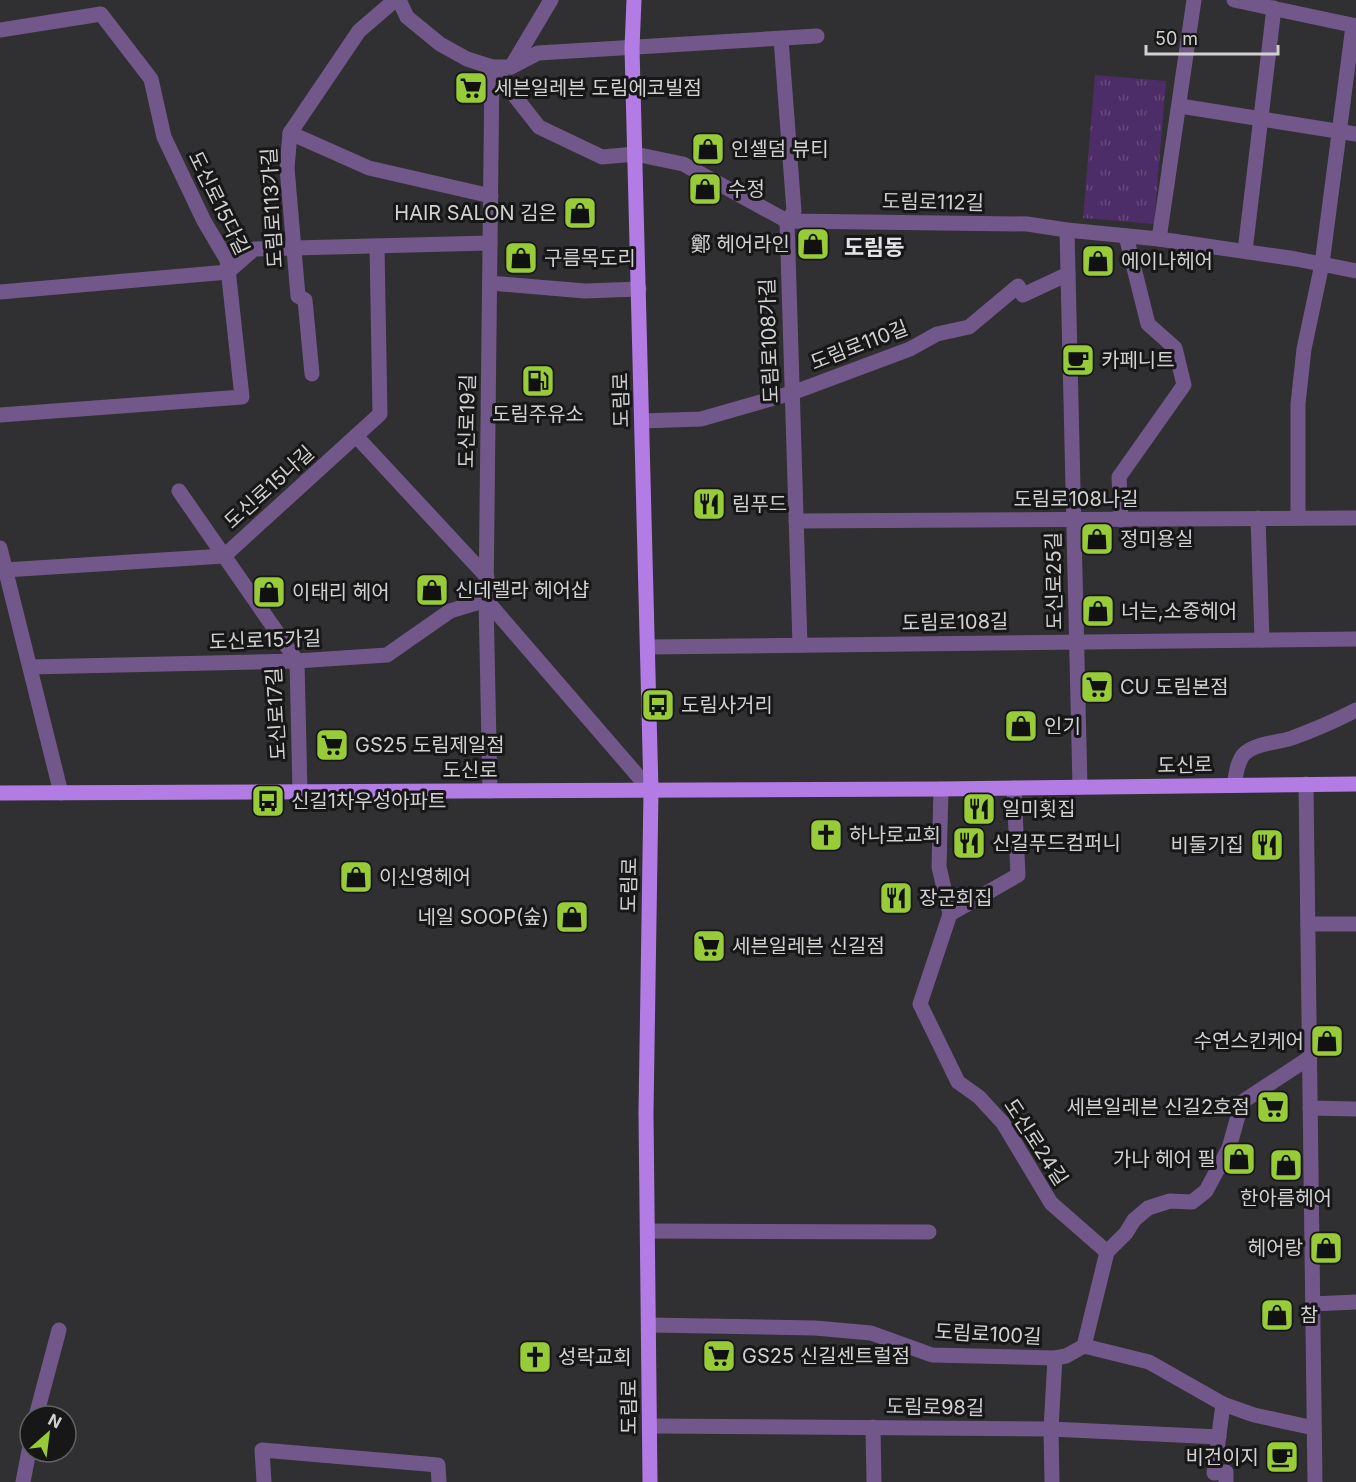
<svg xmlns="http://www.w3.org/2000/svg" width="1356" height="1482" font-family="Inter,'Noto Sans KR',sans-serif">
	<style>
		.park { fill: url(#park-tufts) }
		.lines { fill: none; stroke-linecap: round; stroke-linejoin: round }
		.minor { stroke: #72578a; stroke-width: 15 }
		.major { stroke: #b37be4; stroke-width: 15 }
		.labels { text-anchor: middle; stroke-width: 6; stroke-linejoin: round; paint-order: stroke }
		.poi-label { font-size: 20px; fill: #d1d1d2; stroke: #181718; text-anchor: start }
		.street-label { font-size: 20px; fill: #d1d1d2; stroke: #181718 }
		.quarter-label { font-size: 22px; font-weight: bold; fill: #e3e2e5; stroke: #181718 }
	</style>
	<defs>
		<pattern id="park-tufts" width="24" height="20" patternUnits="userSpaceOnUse" patternTransform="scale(1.5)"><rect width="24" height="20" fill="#4d2d67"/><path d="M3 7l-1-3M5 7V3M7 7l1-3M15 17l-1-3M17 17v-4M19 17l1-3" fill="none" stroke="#664a7c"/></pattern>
	</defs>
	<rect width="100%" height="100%" fill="#302f31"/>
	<path class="park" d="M1095 75 1166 81 1154 224 1083 218Z"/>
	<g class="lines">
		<g class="minor">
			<path d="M399 0 407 17 440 44 467 59 492 67H511L538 53 817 36"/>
			<path d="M1234 0 1356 26"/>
			<path d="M0 30 101 14 151 79 164 137 204 221 227 260 242 397 0 415"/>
			<path d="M781 39 794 211 787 221 800 645"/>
			<path d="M492 67 539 127 602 157 635 154 683 164 787 221 1027 224 1067 230 1159 239 1296 259 1356 271"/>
			<path d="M511 67 551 0"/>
			<path d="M1180 106 1356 134"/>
			<path d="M290 133 369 168 491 196"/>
			<path d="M1067 230 1080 787"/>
			<path d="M1159 239 1194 0"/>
			<path d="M1245 251 1274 8"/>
			<path d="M490 283 585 291 639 289"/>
			<path d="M0 292 228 272 254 249 490 243"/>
			<path d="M312 374 305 300 298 296 287 168 290 133 359 31 395 0"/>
			<path d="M642 421 701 419 792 393 910 349 937 334 969 327 1018 286 1023 295 1068 274"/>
			<path d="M356 436 487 577"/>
			<path d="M179 491 297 661 300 792"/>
			<path d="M1258 518 1262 640"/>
			<path d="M1298 518V404L1304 349 1322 264 1353 26"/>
			<path d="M1121 520 1119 477 1184 385 1175 348 1148 324 1126 236"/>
			<path d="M796 521 1356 518"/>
			<path d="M0 548 61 793"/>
			<path d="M5 570 224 556 380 414 377 246"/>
			<path d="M648 647 1356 639"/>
			<path d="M30 667 297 661 387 655 450 611 486 600 651 791"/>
			<path d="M1306 784 1315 1482"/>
			<path d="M1234 785C1236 775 1237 762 1244 754 1255 743 1277 743 1292 738 1314 730 1335 721 1356 710"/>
			<path d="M941 789 939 867 950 914"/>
			<path d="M490 791 486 600 492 67"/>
			<path d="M950 914 920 1004 958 1082 979 1097 1003 1123 1051 1203 1107 1252"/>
			<path d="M950 914 1018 875 1014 788"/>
			<path d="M1308 924H1356"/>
			<path d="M1310 1108 1356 1109"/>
			<path d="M648 1231 929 1232"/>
			<path d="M1312 1304 1356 1302"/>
			<path d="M649 1325 815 1328 871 1333 932 1355 1055 1358 1066 1356 1084 1346 1107 1252 1126 1233 1134 1220 1148 1208 1170 1201 1192 1202 1206 1191 1229 1148 1242 1102 1309 1058"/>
			<path d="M1084 1346 1149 1362 1223 1404 1254 1415 1314 1428"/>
			<path d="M1223 1404 1214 1473 1226 1472V1482"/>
			<path d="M36 1416 59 1330"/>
			<path d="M650 1426 1051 1429 1219 1437"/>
			<path d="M873 1427 874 1482"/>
			<path d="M23 1482 30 1446"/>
			<path d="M264 1482 262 1450 438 1465 439 1482"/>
			<path d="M1052 1482 1051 1429 1055 1358"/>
		</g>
		<g class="major">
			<path d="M634 0 632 48 651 791 646 1113 650 1482"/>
			<path d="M0 793 941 789 1356 784"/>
		</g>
	</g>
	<defs>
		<symbol id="supermarket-square" viewBox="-11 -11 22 22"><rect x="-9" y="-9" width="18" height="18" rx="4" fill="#97cc38" stroke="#181718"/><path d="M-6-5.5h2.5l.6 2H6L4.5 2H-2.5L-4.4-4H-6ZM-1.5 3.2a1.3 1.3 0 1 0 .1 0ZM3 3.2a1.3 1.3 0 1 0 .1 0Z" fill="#111"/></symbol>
		<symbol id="shop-square" viewBox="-11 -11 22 22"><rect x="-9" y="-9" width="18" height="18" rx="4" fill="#97cc38" stroke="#181718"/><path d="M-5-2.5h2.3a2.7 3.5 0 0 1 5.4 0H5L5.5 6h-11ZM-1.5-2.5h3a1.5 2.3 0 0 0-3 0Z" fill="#111"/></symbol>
		<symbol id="cafe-square" viewBox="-11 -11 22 22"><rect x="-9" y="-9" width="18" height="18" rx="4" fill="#97cc38" stroke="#181718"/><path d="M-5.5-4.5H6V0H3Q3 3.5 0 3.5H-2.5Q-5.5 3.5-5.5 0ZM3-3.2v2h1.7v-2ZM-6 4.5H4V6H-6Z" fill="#111"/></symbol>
		<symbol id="fuel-square" viewBox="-11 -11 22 22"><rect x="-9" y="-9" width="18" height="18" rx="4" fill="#97cc38" stroke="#181718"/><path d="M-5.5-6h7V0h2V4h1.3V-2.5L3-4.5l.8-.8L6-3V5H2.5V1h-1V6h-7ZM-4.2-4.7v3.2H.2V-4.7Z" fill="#111"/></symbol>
		<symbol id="restaurant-square" viewBox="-11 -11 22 22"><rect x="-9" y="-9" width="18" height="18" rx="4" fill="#97cc38" stroke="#181718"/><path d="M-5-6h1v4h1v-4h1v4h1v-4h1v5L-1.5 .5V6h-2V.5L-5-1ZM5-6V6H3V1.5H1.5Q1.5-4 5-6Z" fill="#111"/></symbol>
		<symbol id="bus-square" viewBox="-11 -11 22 22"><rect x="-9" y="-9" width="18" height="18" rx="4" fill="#97cc38" stroke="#181718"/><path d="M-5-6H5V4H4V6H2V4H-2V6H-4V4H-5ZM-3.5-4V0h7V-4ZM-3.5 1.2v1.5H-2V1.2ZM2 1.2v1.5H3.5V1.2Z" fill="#111"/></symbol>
		<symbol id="church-square" viewBox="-11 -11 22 22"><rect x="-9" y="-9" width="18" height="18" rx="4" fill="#97cc38" stroke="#181718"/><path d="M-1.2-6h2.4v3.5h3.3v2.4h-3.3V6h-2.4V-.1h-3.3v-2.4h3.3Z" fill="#111"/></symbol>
	</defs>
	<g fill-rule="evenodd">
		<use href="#supermarket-square" x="452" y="69" width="38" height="38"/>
		<use href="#shop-square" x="689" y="130" width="38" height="38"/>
		<use href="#shop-square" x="686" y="170" width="38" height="38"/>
		<use href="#shop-square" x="561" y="194" width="38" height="38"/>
		<use href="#shop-square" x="794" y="225" width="38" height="38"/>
		<use href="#shop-square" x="502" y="239" width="38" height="38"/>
		<use href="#shop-square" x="1079" y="242" width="38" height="38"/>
		<use href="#cafe-square" x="1059" y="341" width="38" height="38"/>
		<use href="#fuel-square" x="519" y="362" width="38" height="38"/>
		<use href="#restaurant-square" x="690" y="485" width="38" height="38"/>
		<use href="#shop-square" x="1078" y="520" width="38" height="38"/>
		<use href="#shop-square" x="413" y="571" width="38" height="38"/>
		<use href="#shop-square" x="250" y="573" width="38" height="38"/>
		<use href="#shop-square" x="1079" y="592" width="38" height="38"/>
		<use href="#supermarket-square" x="1078" y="668" width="38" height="38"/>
		<use href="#bus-square" x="639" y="686" width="38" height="38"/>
		<use href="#shop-square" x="1002" y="707" width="38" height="38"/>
		<use href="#supermarket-square" x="313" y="726" width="38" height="38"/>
		<use href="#bus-square" x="249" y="782" width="38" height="38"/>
		<use href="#restaurant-square" x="960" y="790" width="38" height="38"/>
		<use href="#church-square" x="807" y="816" width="38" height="38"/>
		<use href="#restaurant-square" x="950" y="824" width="38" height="38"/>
		<use href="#restaurant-square" x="1248" y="826" width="38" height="38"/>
		<use href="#shop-square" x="337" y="858" width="38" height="38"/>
		<use href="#restaurant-square" x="877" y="879" width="38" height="38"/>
		<use href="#shop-square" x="553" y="898" width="38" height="38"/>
		<use href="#supermarket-square" x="690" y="927" width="38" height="38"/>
		<use href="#shop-square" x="1308" y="1022" width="38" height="38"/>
		<use href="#supermarket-square" x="1254" y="1088" width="38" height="38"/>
		<use href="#shop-square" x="1220" y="1140" width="38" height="38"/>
		<use href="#shop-square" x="1267" y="1146" width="38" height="38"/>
		<use href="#shop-square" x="1307" y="1229" width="38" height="38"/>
		<use href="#shop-square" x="1258" y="1296" width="38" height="38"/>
		<use href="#supermarket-square" x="700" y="1337" width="38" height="38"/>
		<use href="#church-square" x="516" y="1338" width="38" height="38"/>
		<use href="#cafe-square" x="1263" y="1438" width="38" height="38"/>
	</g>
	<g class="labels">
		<g class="poi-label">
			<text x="494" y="95">세븐일레븐 도림에코빌점</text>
			<text x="731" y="156">인셀덤 뷰티</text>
			<text x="728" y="196">수정</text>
			<text x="557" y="220" text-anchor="end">HAIR SALON 김은</text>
			<text x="790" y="251" text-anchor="end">鄭 헤어라인</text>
			<text x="544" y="265">구름목도리</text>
			<text x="1121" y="268">에이나헤어</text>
			<text x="1101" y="367">카페니트</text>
			<text x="538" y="421" text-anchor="middle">도림주유소</text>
			<text x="732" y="511">림푸드</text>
			<text x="1120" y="546">정미용실</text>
			<text x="455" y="597">신데렐라 헤어샵</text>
			<text x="292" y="599">이태리 헤어</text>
			<text x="1121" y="618">너는,소중헤어</text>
			<text x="1120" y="694">CU 도림본점</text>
			<text x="681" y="712">도림사거리</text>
			<text x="1044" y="733">인기</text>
			<text x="355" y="752">GS25 도림제일점</text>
			<text x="291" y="808">신길1차우성아파트</text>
			<text x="1002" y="816">일미횟집</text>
			<text x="849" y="842">하나로교회</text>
			<text x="992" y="850">신길푸드컴퍼니</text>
			<text x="1244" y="852" text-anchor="end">비둘기집</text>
			<text x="379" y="884">이신영헤어</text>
			<text x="919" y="905">장군회집</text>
			<text x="549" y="924" text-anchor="end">네일 SOOP(숲)</text>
			<text x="732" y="953">세븐일레븐 신길점</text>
			<text x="1304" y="1048" text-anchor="end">수연스킨케어</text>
			<text x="1250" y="1114" text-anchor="end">세븐일레븐 신길2호점</text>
			<text x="1216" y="1166" text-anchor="end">가나 헤어 필</text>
			<text x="1286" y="1205" text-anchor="middle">한아름헤어</text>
			<text x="1303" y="1255" text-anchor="end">헤어랑</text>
			<text x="1300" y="1322">참</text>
			<text x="742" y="1363">GS25 신길센트럴점</text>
			<text x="558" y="1364">성락교회</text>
			<text x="1259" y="1464" text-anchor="end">비건이지</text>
		</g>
		<g class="street-label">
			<text transform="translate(933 202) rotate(1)" y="7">도림로112길</text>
			<text transform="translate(219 203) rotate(64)" y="7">도신로15다길</text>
			<text transform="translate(272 208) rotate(-93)" y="7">도림로113가길</text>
			<text transform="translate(769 341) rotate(-92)" y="7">도림로108가길</text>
			<text transform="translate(859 345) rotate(-21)" y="7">도림로110길</text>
			<text transform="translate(621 400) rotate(-91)" y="7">도림로</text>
			<text transform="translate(467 421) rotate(-89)" y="7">도신로19길</text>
			<text transform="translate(269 487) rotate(-42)" y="7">도신로15나길</text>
			<text x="1076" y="506">도림로108나길</text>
			<text transform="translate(1054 581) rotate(-91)" y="7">도신로25길</text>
			<text transform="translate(955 622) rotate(-1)" y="7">도림로108길</text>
			<text transform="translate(265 640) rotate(-2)" y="7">도신로15가길</text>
			<text transform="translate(276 714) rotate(-93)" y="7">도신로17길</text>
			<text transform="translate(1185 765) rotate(-1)" y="7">도신로</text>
			<text x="470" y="777">도신로</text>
			<text transform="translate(629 885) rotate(-89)" y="7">도림로</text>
			<text transform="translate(1036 1142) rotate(57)" y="7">도신로24길</text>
			<text transform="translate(988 1334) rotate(3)" y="7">도림로100길</text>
			<text transform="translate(629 1407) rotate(-90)" y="7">도림로</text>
			<text transform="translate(935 1407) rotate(1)" y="7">도림로98길</text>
		</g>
		<g class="quarter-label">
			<text x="874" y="255">도림동</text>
		</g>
	</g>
	<g transform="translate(48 1434) rotate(28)"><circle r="28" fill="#181718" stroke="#626162" stroke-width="1.5"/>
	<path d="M0-4.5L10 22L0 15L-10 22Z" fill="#97cc38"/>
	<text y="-9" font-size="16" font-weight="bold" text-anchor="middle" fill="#d1d1d2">N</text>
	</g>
	<path d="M1146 45v9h132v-9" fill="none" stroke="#d1d1d2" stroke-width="3"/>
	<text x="1155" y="45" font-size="18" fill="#d1d1d2" stroke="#181718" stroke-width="4.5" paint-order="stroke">50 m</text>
</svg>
